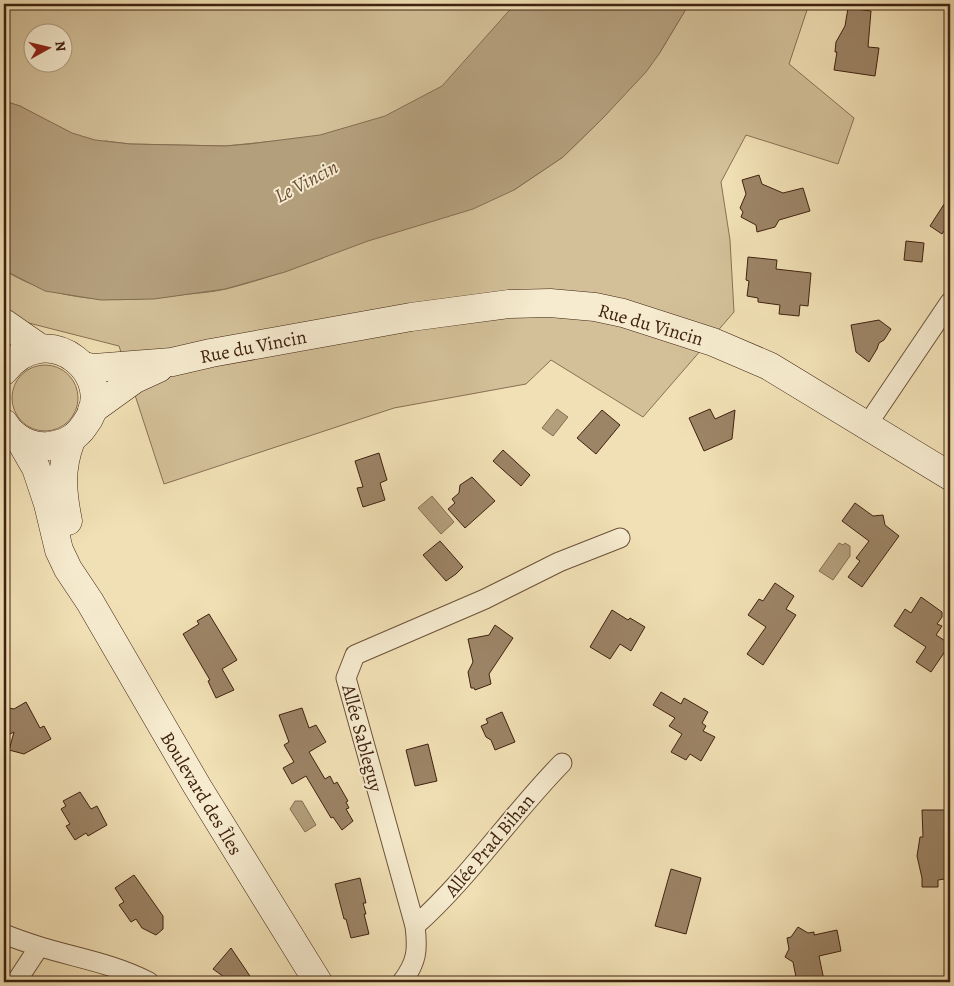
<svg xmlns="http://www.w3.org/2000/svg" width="954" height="986" font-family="Alegreya,serif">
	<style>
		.green { fill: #d3c099; stroke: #897054; fill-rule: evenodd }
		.water { fill: #b49f7d; stroke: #856d51 }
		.building { fill: #9c8466; stroke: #3f2110 }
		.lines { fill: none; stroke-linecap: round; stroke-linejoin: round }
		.minor-casing { stroke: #6c5139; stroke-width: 21 }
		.secondary-casing { stroke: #3f2110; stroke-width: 29 }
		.minor { stroke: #f6ebcf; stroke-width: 19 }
		.secondary { stroke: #f6ebcf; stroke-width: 28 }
		.labels { text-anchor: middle; stroke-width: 4; stroke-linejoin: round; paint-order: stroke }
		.street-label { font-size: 19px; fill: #3f2110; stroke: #f6ebcf }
		.water-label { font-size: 20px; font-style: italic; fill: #684d36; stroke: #f6ebcf }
	</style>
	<rect width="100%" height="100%" fill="#f1e0b5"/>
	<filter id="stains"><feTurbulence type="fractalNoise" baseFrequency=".004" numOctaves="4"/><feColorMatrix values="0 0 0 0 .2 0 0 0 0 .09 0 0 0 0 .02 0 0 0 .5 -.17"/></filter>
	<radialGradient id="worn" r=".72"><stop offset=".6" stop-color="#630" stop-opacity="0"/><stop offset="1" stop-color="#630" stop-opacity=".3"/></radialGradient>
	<g class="green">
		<path d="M4 4H678L514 190 563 157 603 118 659 54 689 4H809L789 64 854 118 838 164 746 135 721 182 730 240 734 312 643 417 551 360 526 384 394 408 164 484 119 346 13 319 4 300V270C59 305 126 303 188 294 200 293 213 292 226 289 259 281 291 269 323 258L4 105 60 128 20 106 4 101ZM32 32H62V62H32ZM286 140 166 158 105 141 130 144 225 146Z"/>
		<circle cx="45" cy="398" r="33"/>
	</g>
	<g class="water">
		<path d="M515 4H689L659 54 646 72 603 118 563 157 514 190 473 209 368 241 285 272 225 289 154 299 101 300 45 291 4 270V101L20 106 72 133 95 140 130 144 225 146 249 144 320 135 385 116 442 86Z"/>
		<path d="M557 409 568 417 553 436 542 428Z"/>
		<path d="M432 496 454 522 441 534 418 508Z"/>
		<path d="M839 543 843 545 845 543 850 546V556L833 580 819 571Z"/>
		<path d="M295 801H302L316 825 305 832 290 809Z"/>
	</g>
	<g class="building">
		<path d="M848 8 871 11 868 47 879 48 875 76 834 70 837 52H835L836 42 845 26Z"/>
		<path d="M759 175 762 184 783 193 803 188 810 211 779 220 775 227 757 232 756 225 741 217 743 212 740 208 746 194 742 180Z"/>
		<path d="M950 195V222L942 234 930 226Z"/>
		<path d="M906 241 924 243 922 262 904 260Z"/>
		<path d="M748 257 777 260 776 269 811 273 808 306 800 305 799 316 779 314 780 305 758 302V298L747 296 749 281 746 280Z"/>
		<path d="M879 320 891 329 884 340 879 343 877 349 869 362 856 352 851 325Z"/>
		<path d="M710 409 715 419 735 410 732 439 704 451 689 418Z"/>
		<path d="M602 410 620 425 596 454 577 438Z"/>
		<path d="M503 450 530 475 521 486 493 461Z"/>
		<path d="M379 453 387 480 380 483 385 500 363 507 357 488 363 487 355 461Z"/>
		<path d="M472 477 495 501 465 528 448 509 455 503 452 499 459 493 460 485Z"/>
		<path d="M855 503 873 516 883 515 885 525 899 536 862 587 848 577 860 561 856 558 869 541 842 521Z"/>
		<path d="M440 541 463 567 456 574 446 581 423 555Z"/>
		<path d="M775 583 794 596 786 609 796 615 763 665 747 654 766 627 748 615 759 599 763 601Z"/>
		<path d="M921 597 942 612V617L937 624 942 626 936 635 950 644 931 672 916 662 926 647 894 626 905 609 911 613Z"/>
		<path d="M612 610 628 620 630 618 645 627 631 651 620 644 610 659 590 647Z"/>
		<path d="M209 614 237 660 222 669 234 690 216 698 208 681 210 680 183 634 199 624 197 621Z"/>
		<path d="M495 625 513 638 489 674 491 684 475 690 474 688H471L468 672 473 662 468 639 489 635Z"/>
		<path d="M661 692 681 704 684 698 708 712 702 723 706 726 703 731 715 737 701 761 690 754 686 760 671 752 682 734 669 726 675 718 653 705Z"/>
		<path d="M26 702 40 728 44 726 51 739 24 754 9 750 14 732 4 737V707L14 709Z"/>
		<path d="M302 708 309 728 316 725 326 742 309 752 325 779 330 776 334 784 337 782 348 801 346 802 349 808 346 809 353 821 342 830 333 817 331 818 306 776 292 784 283 768 294 762 284 745 289 742 279 715Z"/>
		<path d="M502 712 515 742 495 750 491 740 486 737 481 726 488 723 486 719Z"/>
		<path d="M428 744 437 781 415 786 406 750Z"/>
		<path d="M80 792 91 809 97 806 107 825 88 836 86 833 75 840 66 826 70 824 61 809 66 806 63 801Z"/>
		<path d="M922 810H950V829H947L949 848 946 854 945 879 938 880V887H922V878L917 856 920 837H923Z"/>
		<path d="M671 869 701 878 686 934 655 926Z"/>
		<path d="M134 875 163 916V929L156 935 142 928 136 919 131 922 119 905 124 902 115 888Z"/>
		<path d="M360 878 366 903H363L366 914H364L369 934 351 938 346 919H344L335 884Z"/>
		<path d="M798 927 808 933 814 932V935L837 930 841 951 819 956 824 980 816 982H797L793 962 785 957 789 949 787 938 791 937Z"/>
		<path d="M231 948 254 982H231L213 969Z"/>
	</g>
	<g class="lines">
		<defs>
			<g id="minor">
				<path d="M867 425 950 302"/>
				<path d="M415 926C470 877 511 815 562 763"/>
				<path d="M4 934C16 939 28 943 41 947 77 958 115 964 149 982"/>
				<path d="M16 982 39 947"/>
				<path d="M402 982C417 962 418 950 415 926L346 678 355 655 485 599 559 562 620 538"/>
			</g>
			<g id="secondary">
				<path d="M4 323 40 348"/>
				<path d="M83 366 94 368 172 362 211 353 411 317 509 304 550 303 595 307 623 313 713 342 769 366 950 476"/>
				<path d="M4 371C49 314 122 378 84 426 75 439 64 444 49 446 31 448 13 438 4 423"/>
				<path d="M92 410 135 379 159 368"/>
				<path d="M20 440 36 468 48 504 59 550 68 569 90 602 197 786 318 982"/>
				<path d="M68 521C62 491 60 469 71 440"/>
			</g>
		</defs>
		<use href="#minor" class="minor-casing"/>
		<use href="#secondary" class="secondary-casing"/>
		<use href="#minor" class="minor"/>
		<use href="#secondary" class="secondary"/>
	</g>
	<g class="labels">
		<g class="street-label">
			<text transform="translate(651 324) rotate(16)" y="7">Rue du Vincin</text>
			<text transform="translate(253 346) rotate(-11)" y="7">Rue du Vincin</text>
			<text transform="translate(363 738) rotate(75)" y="7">Allée Sableguy</text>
			<text transform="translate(202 793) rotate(59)" y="7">Boulevard des Îles</text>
			<text transform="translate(489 845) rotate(-50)" y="7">Allée Prad Bihan</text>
		</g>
		<g class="water-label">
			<text transform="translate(306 181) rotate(-28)" y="7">Le Vincin</text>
		</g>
	</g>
	<rect width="954" height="986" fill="none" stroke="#f1e0b5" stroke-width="20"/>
	<rect x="5" y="5" width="944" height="976" fill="none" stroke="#3f2110" stroke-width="2.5"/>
	<rect x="10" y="10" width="934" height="966" fill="none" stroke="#3f2110"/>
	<g transform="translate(48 48) rotate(82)"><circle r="24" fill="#f6ebcf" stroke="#ad9a83"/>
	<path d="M0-4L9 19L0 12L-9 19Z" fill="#8f2418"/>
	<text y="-8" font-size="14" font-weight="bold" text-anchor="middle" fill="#3f2110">N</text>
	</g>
	<rect width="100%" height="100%" filter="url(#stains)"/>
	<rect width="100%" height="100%" fill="url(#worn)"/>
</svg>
